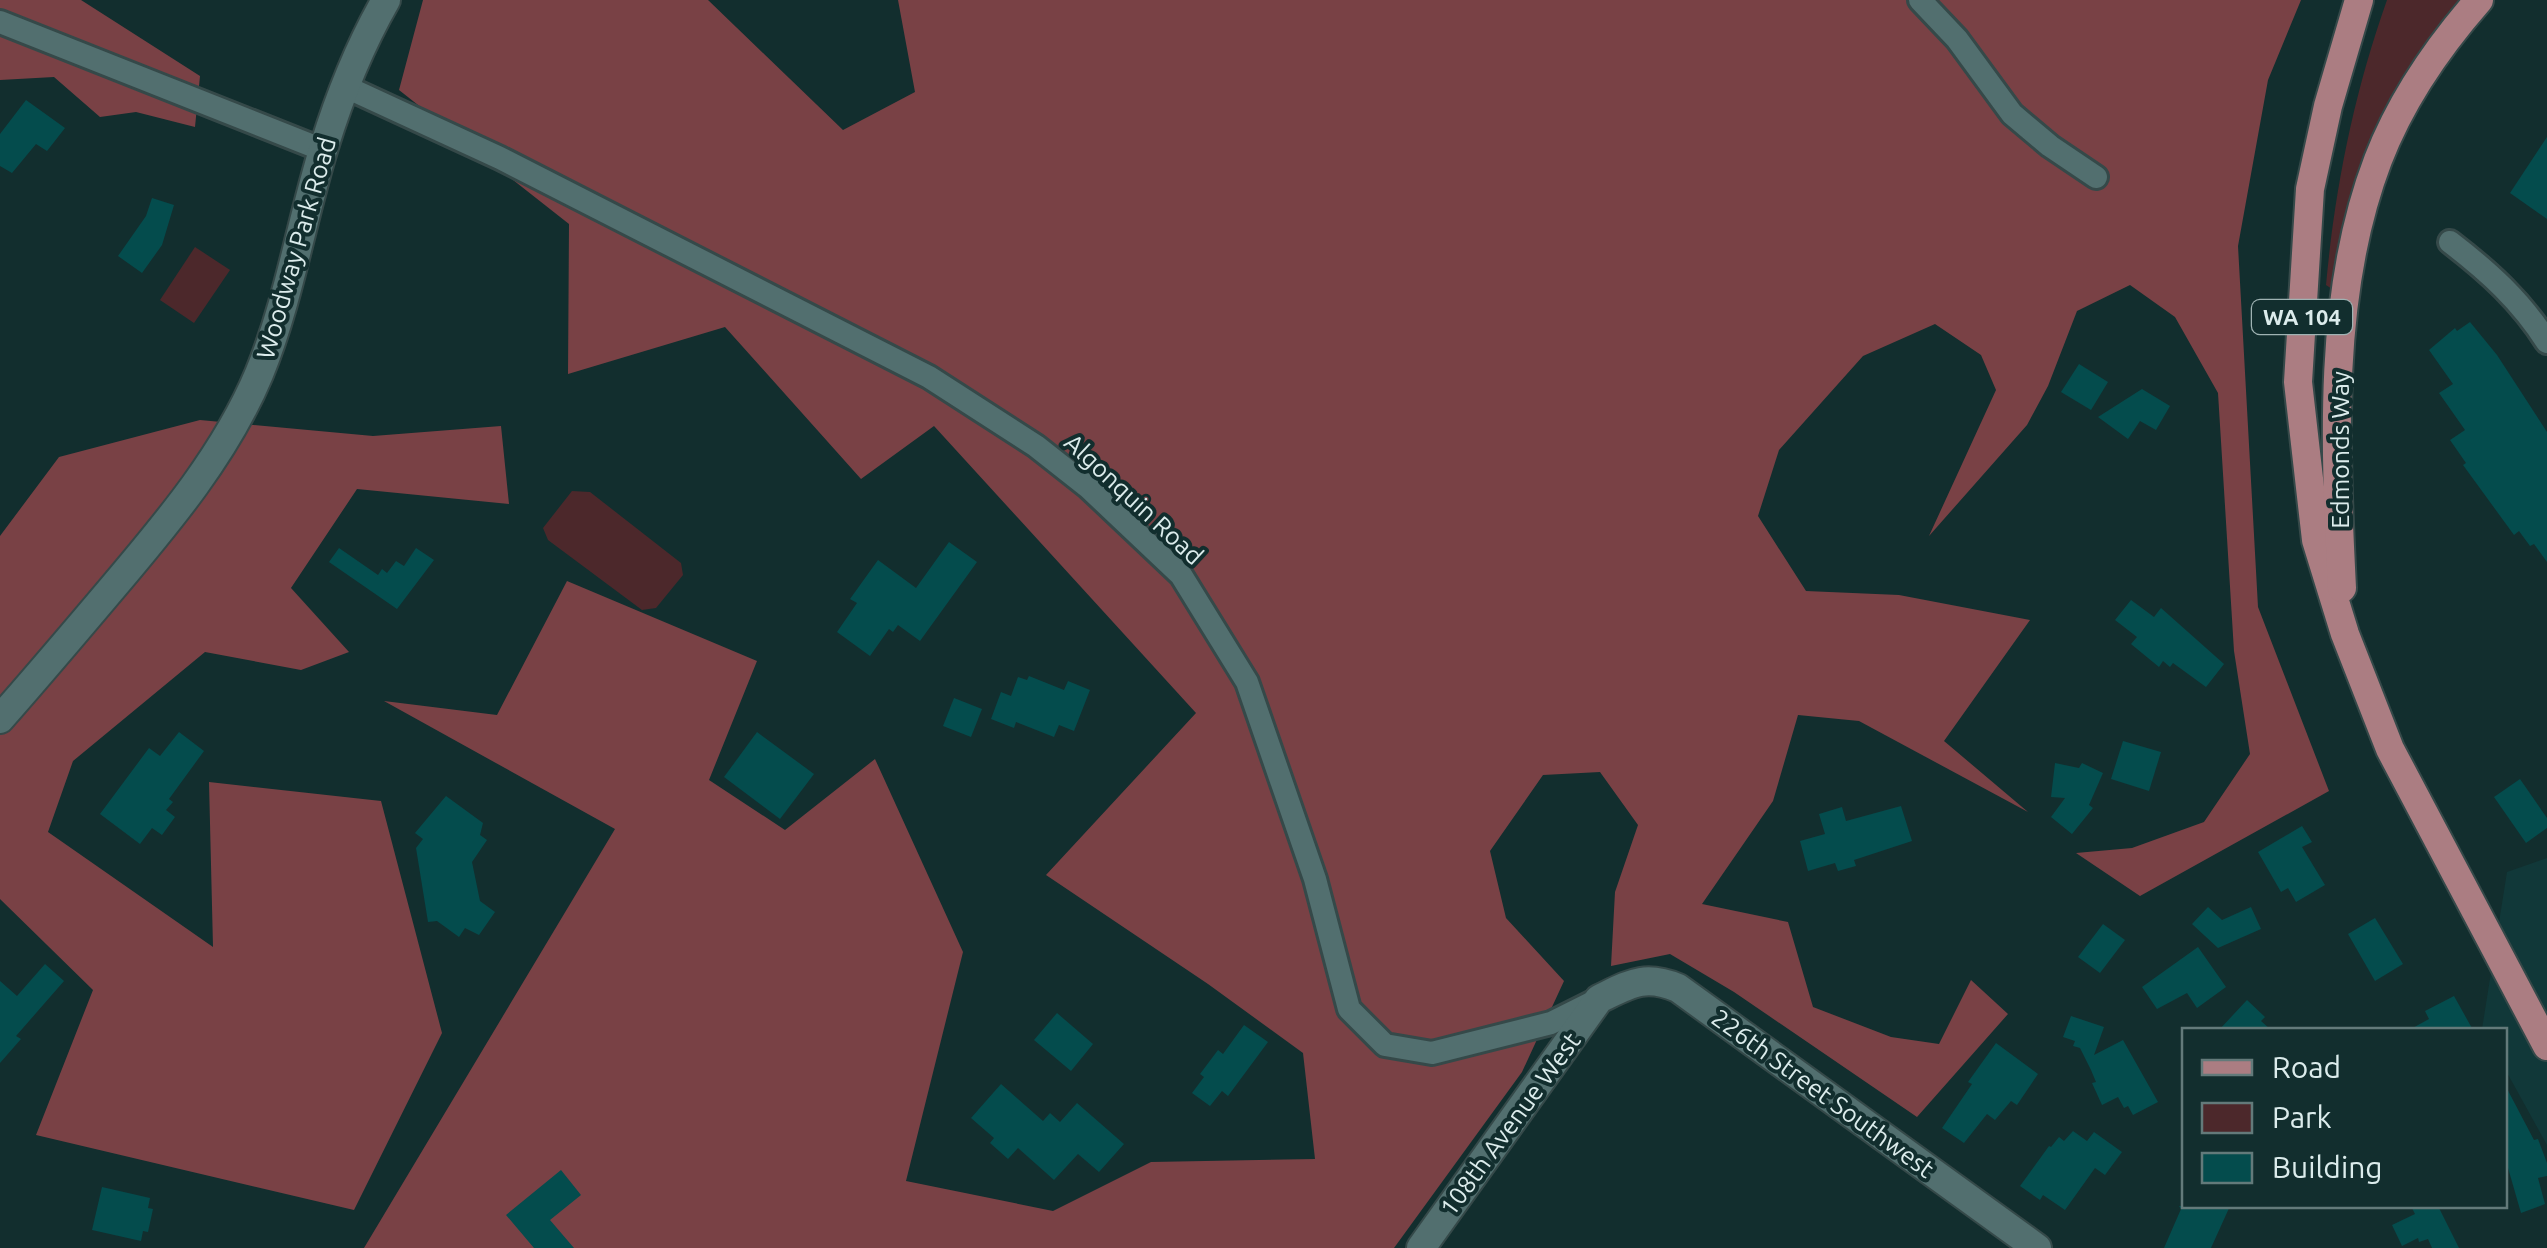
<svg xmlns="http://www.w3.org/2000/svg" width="2547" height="1248" font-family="Ubuntu,sans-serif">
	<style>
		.built { fill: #113839 }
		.green { fill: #4c282b }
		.forest { fill: #794145 }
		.building { fill: #044c4d }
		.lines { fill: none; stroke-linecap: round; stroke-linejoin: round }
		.minor-casing { stroke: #354949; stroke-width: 28 }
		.tertiary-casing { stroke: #354949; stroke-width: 32 }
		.primary-casing { stroke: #354949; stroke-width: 32 }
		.minor { stroke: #526f6f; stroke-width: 22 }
		.tertiary { stroke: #526f6f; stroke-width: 28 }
		.primary { stroke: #ab7d82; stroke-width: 28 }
		.labels { text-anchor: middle; stroke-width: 8; stroke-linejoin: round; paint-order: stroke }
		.shield { fill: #122e2e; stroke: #9fb3b3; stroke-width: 2.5 }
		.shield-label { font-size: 22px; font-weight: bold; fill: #dcecec }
		.street-label { font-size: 25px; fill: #dcecec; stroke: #122e2e }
	</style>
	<rect width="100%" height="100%" fill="#122e2e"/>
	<path class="built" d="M2547 858V1145L2505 1069 2504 1030 2482 1029 2507 872Z"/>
	<g class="green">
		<path d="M2387 0H2464L2448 19 2337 287 2332 289 2326 285C2335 187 2354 93 2387 0Z"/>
		<path d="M195 247 230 270 194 323 160 300Z"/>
		<path d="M572 491 590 492 681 563 683 575 656 608 642 610 548 540 543 528Z"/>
	</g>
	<g class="forest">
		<path d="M0 0H81L200 76 195 127 136 112 100 117 54 77 0 80Z"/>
		<path d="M423 0H708L843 130 915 92 898 0H2301L2268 80 2238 246 2258 607 2329 791 2140 896 2076 853 2132 848 2204 822 2250 754 2234 651 2218 393 2175 317 2130 285 2077 311 2048 386 2027 425 1929 536 1996 390 1981 355 1935 324 1863 356 1779 450 1758 516 1806 591 1899 595 2030 620 1944 741 2028 812 1859 721 1798 715 1773 801 1702 904 1788 922 1813 1007 1891 1037 1939 1044 1971 980 2008 1014 1917 1117 1734 992 1670 954 1611 966 1615 892 1638 825 1600 772 1543 775 1490 851 1506 918 1564 981 1522 1072 1394 1248H364L615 829 384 701 497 715 567 581 757 661 709 780 785 830 875 759 963 952 906 1181 1053 1211 1151 1162 1315 1159 1303 1053 1208 984 1046 875 1196 713 934 426 861 479 725 327 568 374 569 224 399 90Z"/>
		<path d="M200 420 373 436 501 426 509 504 357 489 291 588 349 652 301 670 205 652 73 761 48 832 213 947 209 782 381 801 442 1033 354 1210 36 1135 93 990 0 899V536L59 457Z"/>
	</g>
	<g class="building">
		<path d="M26 100 65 128 47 151 36 144 12 173 0 166V134Z"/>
		<path d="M2547 137V219L2510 193Z"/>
		<path d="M152 198 174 205 162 245 142 273 118 256 146 216Z"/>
		<path d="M2470 322 2497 355 2547 432V562L2534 544 2530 546 2519 531 2514 535 2463 465 2466 463 2450 440 2465 430 2439 393 2453 384 2429 350 2455 328 2457 331Z"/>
		<path d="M2079 364 2108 382 2091 410 2061 392Z"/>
		<path d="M2142 389 2170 406 2156 430 2140 421 2128 439 2098 417Z"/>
		<path d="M949 542 977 562 920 641 898 625 893 632 889 629 870 656 837 632 857 603 850 599 878 560 916 588Z"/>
		<path d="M339 548 378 575 382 569 387 573 396 561 404 566 416 548 434 560 397 609 329 562Z"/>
		<path d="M2131 600 2154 617 2161 608 2224 664 2206 687 2173 663 2170 667 2163 661 2159 667 2131 644 2137 637 2115 620Z"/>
		<path d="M1029 676 1064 690 1068 681 1090 690 1074 731 1059 725 1054 737 1016 722 1014 728 991 719 1001 692 1011 696 1018 677 1027 680Z"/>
		<path d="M954 698 982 709 971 737 943 726Z"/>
		<path d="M179 732 204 751 169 799 173 802 166 810 175 817 162 835 152 828 140 844 100 814 149 748 160 756Z"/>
		<path d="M757 732 814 774 780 819 724 777Z"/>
		<path d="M2123 741 2161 752 2149 791 2111 779Z"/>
		<path d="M2055 763 2079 768 2082 763 2103 773 2089 805 2093 808 2072 834 2051 817 2065 798 2051 797Z"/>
		<path d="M2520 779 2547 818V828L2526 843 2494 797Z"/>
		<path d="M446 796 483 823 480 835 487 840 472 862 480 901 495 912 479 935 465 928 459 937 437 921 428 922 416 848 423 839 415 833Z"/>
		<path d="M1901 806 1912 841 1854 860 1856 866 1838 871 1835 863 1808 871 1800 841 1825 834 1819 814 1842 807 1846 821Z"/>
		<path d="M2302 826 2312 842 2302 847 2325 885 2296 902 2288 888 2281 892 2258 852Z"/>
		<path d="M2208 907 2222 920 2251 907 2261 929 2218 948 2192 924Z"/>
		<path d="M2375 918 2403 964 2375 981 2348 934Z"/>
		<path d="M2103 924 2125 940 2100 973 2078 957Z"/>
		<path d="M2198 947 2226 987 2197 1008 2187 993 2157 1009 2142 987Z"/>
		<path d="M45 964 64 981 16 1036 21 1039 0 1063V981L17 996Z"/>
		<path d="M2454 996 2473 1030H2409L2429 1019 2425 1011Z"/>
		<path d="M2247 1000 2265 1017 2261 1021 2271 1030H2219Z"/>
		<path d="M1057 1013 1093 1044 1071 1071 1034 1040Z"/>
		<path d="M2071 1016 2104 1027 2094 1055 2123 1040 2158 1102 2133 1115 2128 1106 2124 1108 2118 1097 2102 1105 2092 1083 2096 1082 2091 1070 2080 1048 2073 1046 2075 1041 2063 1037Z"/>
		<path d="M1244 1025 1268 1042 1228 1096 1222 1091 1210 1106 1192 1093 1204 1077 1200 1074 1218 1050 1223 1054Z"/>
		<path d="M1996 1043 2038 1074 2017 1105 2011 1101 1995 1120 1987 1114 1964 1143 1942 1128 1972 1084 1968 1082Z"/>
		<path d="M2504 1083 2534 1140 2538 1139 2547 1163V1176L2538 1178 2545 1204 2521 1213 2504 1154Z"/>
		<path d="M1001 1084 1043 1121 1050 1113 1060 1122 1077 1103 1124 1144 1099 1172 1078 1154 1054 1180 1018 1148 1008 1159 990 1143 994 1138 971 1118Z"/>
		<path d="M2073 1131 2087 1141 2094 1132 2122 1152 2105 1175 2095 1168 2065 1210 2043 1195 2040 1200 2020 1186 2049 1146 2051 1147 2059 1137 2064 1141Z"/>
		<path d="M561 1170 581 1195 550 1220 574 1248H534L506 1215Z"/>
		<path d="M102 1187 150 1198 148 1208 153 1209 148 1232 143 1231 141 1241 92 1230Z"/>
		<path d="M2179 1206H2230L2211 1248H2164L2181 1209Z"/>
		<path d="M2411 1206H2438L2459 1248H2432L2428 1239 2419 1242 2418 1238 2402 1246 2392 1225 2415 1214Z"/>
	</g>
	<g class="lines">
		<defs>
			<g id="minor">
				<path d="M1920 0 1957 39 2012 114 2050 146 2096 177"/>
				<path d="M0 22 323 150"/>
				<path d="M344 86 500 158 929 377 1036 446 1088 487 1181 575 1247 682 1315 879 1349 1009 1385 1045 1432 1053 1551 1023 1599 999"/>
				<path d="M2450 242C2489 272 2521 301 2547 342"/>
			</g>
			<g id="tertiary">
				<path d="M0 719C38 676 76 631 114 586 169 521 226 453 259 374 289 301 301 222 324 147 340 95 359 47 386 0"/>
				<path d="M1421 1248 1599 999C1630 984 1644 974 1678 988L2037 1248"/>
			</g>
			<g id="primary">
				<path d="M2359 0 2328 106 2310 189 2298 382 2316 540 2345 634 2390 749 2547 1046"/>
				<path d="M2342 588C2335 448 2327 293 2378 160 2401 100 2437 48 2479 0"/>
			</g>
		</defs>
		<use href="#minor" class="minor-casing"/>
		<use href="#tertiary" class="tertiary-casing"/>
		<use href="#primary" class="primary-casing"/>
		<use href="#minor" class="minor"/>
		<use href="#tertiary" class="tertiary"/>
		<use href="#primary" class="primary"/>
	</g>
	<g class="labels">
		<rect class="shield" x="2252" y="300" width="100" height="34" rx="8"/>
		<g class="shield-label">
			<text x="2302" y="325">WA 104</text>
		</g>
		<g class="street-label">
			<text transform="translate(296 248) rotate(-74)" y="9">Woodway Park Road</text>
			<text transform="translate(2340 450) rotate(-90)" y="9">Edmonds Way</text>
			<text transform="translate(1134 499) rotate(43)" y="9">Algonquin Road</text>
			<text transform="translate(1823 1093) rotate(36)" y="9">226th Street Southwest</text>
			<text transform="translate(1510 1124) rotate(-54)" y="9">108th Avenue West</text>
		</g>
	</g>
	<rect x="2182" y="1028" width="325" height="180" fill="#122e2e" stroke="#637a7a" stroke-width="2.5"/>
	<rect x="2202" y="1060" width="50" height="15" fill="#ab7d82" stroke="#637a7a" stroke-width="2.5"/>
	<text x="2272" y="1078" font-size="30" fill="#dcecec">Road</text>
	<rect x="2202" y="1103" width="50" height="30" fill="#4c282b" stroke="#637a7a" stroke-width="2.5"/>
	<text x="2272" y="1128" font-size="30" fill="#dcecec">Park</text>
	<rect x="2202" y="1153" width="50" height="30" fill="#044c4d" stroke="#637a7a" stroke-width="2.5"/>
	<text x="2272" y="1178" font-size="30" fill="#dcecec">Building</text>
</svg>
